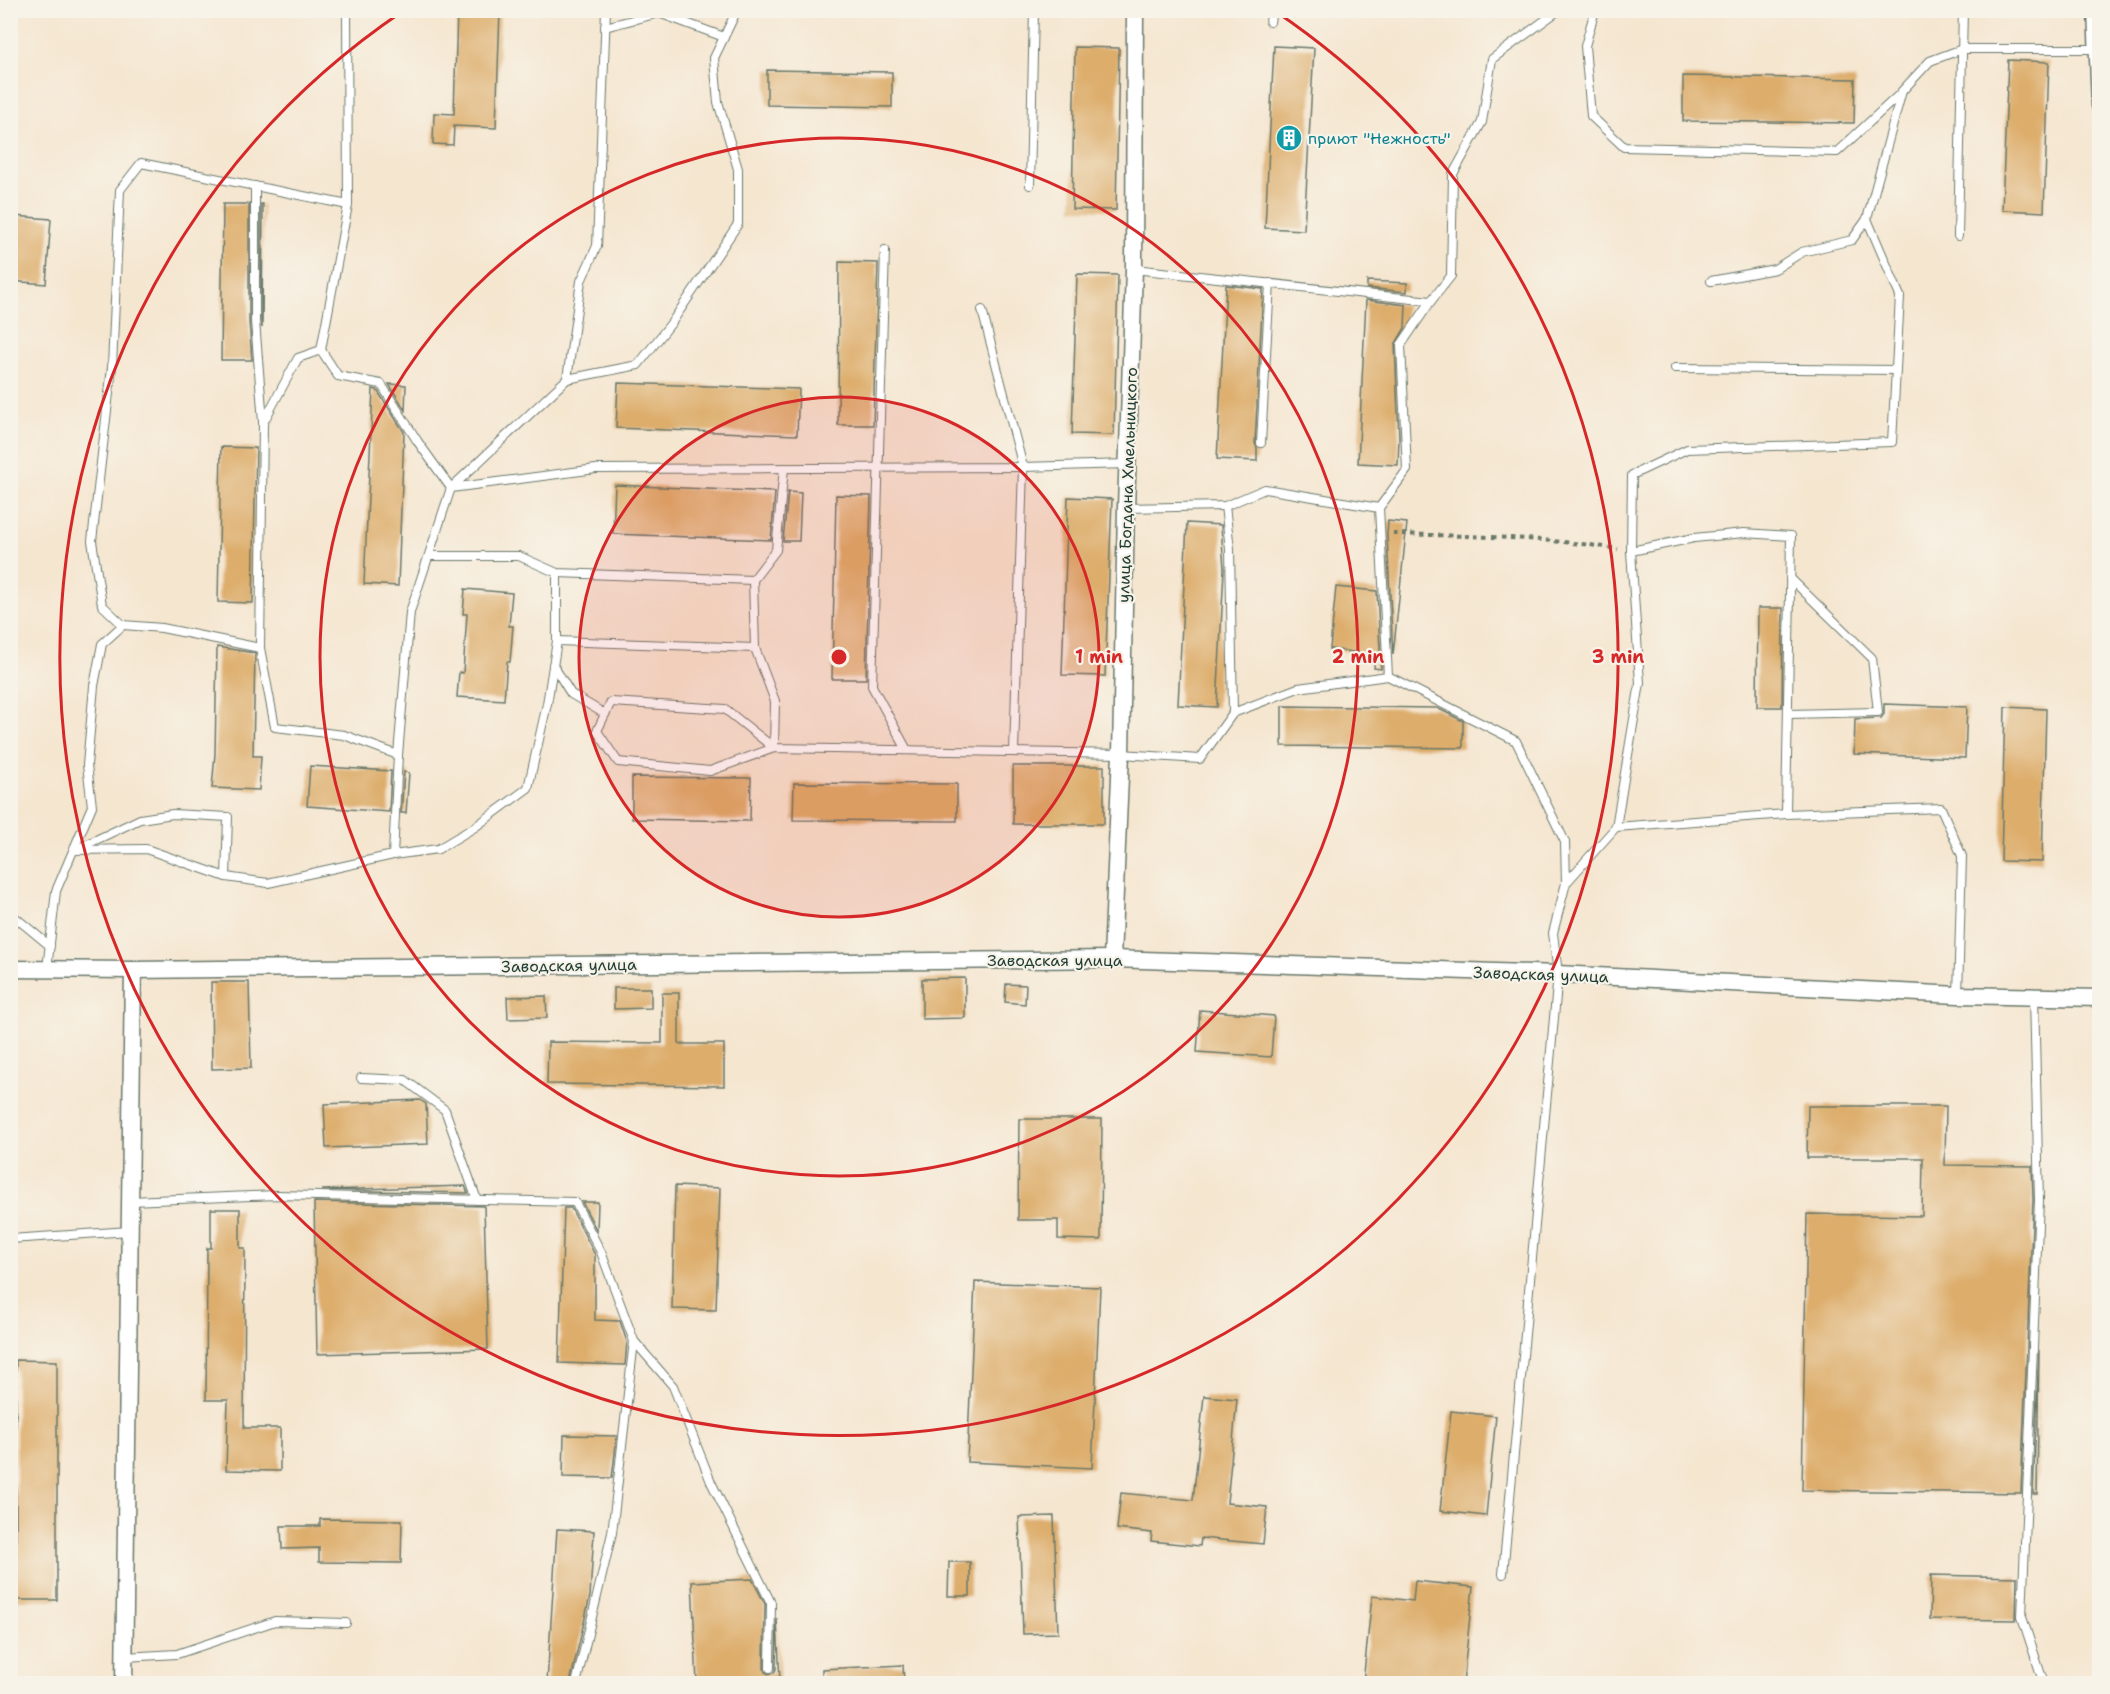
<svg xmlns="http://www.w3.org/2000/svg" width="2110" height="1694" font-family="'Shantell Sans',sans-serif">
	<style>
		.building { fill: #ddad6c }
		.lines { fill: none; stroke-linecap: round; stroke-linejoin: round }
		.lane-casing { stroke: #6a786b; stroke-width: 10 }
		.street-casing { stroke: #6a786b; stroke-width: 19 }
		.path { stroke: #6a786b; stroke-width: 4; stroke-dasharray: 4.5 4.5; stroke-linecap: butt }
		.lane { stroke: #fff; stroke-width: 8 }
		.street { stroke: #fff; stroke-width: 16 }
		.ring { fill: none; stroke: #d62828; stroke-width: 3 }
		.labels { text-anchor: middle; stroke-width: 4.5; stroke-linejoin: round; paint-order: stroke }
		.culture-label { font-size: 16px; fill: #0d838f; stroke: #f7f3e8; text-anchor: start }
		.street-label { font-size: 16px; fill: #1f3d34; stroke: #f7f3e8 }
		.centre { fill: #d62828; stroke: #f7f3e8; stroke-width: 3 }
		.ring-label { font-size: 18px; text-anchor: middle; font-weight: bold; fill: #d62828; stroke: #f7f3e8; stroke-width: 4.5; stroke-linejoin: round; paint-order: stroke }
	</style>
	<rect width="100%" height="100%" fill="#f7f3e8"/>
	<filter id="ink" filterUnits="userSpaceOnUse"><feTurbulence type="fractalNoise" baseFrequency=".0167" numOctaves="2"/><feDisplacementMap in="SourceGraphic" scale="12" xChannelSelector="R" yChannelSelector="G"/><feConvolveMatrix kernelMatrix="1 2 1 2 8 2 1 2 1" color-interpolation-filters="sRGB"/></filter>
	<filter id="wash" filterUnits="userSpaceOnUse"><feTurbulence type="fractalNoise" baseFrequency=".008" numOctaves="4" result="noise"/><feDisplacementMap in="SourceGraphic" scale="24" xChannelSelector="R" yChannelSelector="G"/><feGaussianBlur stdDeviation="1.35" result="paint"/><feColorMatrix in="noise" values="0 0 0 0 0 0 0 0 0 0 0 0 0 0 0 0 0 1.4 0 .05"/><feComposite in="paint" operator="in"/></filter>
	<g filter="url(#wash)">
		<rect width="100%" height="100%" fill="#f5e6d0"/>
		<g id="blocks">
			<g class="building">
				<path d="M457 10H500L496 128 454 126 453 145 433 144 434 113 454 114Z"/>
				<path d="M1274 46 1314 48 1304 230 1265 228Z"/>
				<path d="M1075 47 1119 48 1116 210 1072 209Z"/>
				<path d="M2008 60 2049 62 2044 212 2002 210Z"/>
				<path d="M767 70 892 72V107L767 105Z"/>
				<path d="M1683 76 1855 79 1854 123 1683 121Z"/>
				<path d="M223 204H249V321L252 360H221Z"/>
				<path d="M261 204H263L262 328 261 321Z"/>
				<path d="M14 216 51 219 46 284 10 281Z"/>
				<path d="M839 262 878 263 873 425H838Z"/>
				<path d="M1077 274 1118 275 1114 435 1072 434Z"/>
				<path d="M1367 281 1407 283V292L1367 288Z"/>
				<path d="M1226 285 1263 289 1255 443 1257 448V461L1217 459Z"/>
				<path d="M1366 300 1406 305 1405 328 1395 345 1399 438 1398 465 1358 463Z"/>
				<path d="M618 383 799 389 797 435 616 428Z"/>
				<path d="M389 384 406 385 405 410Z"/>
				<path d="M373 389 377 390 404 432 398 586 364 584Z"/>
				<path d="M221 447 256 448 253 603 218 602Z"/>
				<path d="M615 485 775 492 771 540 613 534Z"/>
				<path d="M788 492 801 493 799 541H783Z"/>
				<path d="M836 495 871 496 866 679H832Z"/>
				<path d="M1068 497 1112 499 1105 676 1062 675Z"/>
				<path d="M1388 521 1407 523 1393 655 1387 535Z"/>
				<path d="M1187 523 1221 525 1224 569 1217 707 1178 705Z"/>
				<path d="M1336 587 1377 591 1381 669 1374 668 1375 655 1330 649Z"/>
				<path d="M465 589 512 593 509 626H513L510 662H507L504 700 457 697 459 672 463 673 467 614H463Z"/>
				<path d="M1758 608H1783L1782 707H1757Z"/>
				<path d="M217 647 255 653 253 756H261L259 790 212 788 215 754Z"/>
				<path d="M1884 704 1967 707 1965 758 1854 754 1855 719 1881 718 1884 714Z"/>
				<path d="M1282 706 1437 708 1463 721V748L1282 746Z"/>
				<path d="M2005 707 2046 709 2042 862 2001 861Z"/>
				<path d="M310 766 391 771 389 812 307 806Z"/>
				<rect x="1013" y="766" width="91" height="58"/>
				<path d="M404 772 409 773 406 813H401Z"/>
				<path d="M632 777 751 778 750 821 632 819Z"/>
				<path d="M794 783 957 784V821L793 820Z"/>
				<path d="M965 978V1018L922 1019V979Z"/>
				<path d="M211 982H249L251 1068 212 1069Z"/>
				<path d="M1006 984 1026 985 1025 1004 1005 1002Z"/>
				<path d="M614 988H651V1008L614 1009Z"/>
				<path d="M662 993H679V1044H724V1086L547 1084 548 1042 662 1043Z"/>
				<path d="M546 996 547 1018 508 1019 507 997Z"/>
				<path d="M1200 1010 1274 1016 1271 1057 1197 1052Z"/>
				<path d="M420 1100 426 1104 428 1144 326 1148 324 1104Z"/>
				<path d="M1808 1106H1946L1945 1165 2032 1166 2033 1200 2021 1493 1802 1490 1807 1214 1922 1216 1923 1158H1807Z"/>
				<path d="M1019 1119H1102L1101 1240 1058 1239V1220H1018Z"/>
				<path d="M465 1186 468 1193 322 1190Z"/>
				<path d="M675 1186 720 1188 716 1310 672 1309Z"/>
				<path d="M314 1202 484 1206 488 1349 317 1354Z"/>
				<path d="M582 1202H598L597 1231Z"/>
				<path d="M564 1208H571L595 1255V1320L620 1321 627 1342 625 1365 559 1363Z"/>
				<path d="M211 1209H240V1248H245L244 1428H280V1471L226 1470 228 1400H206L207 1248H211Z"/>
				<path d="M975 1282 1100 1287 1092 1468 967 1462Z"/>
				<path d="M2039 1350 2037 1494H2033Z"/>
				<path d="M16 1360 57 1361V1600H16Z"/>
				<path d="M1204 1396 1237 1399 1227 1503 1267 1507 1263 1544 1201 1538 1200 1546 1151 1541 1152 1533 1117 1529 1121 1493 1193 1500Z"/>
				<path d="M1451 1411 1496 1416 1486 1516 1440 1511Z"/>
				<path d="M564 1435 617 1436 612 1478 563 1477Z"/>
				<path d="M1054 1516 1058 1633 1023 1634 1019 1517Z"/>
				<path d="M320 1519 402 1520 401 1563 319 1562V1548L282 1549 281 1526H320Z"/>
				<path d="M557 1529 594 1531 590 1596 570 1683H547Z"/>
				<path d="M949 1562H970V1596H948Z"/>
				<path d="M1931 1575 2017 1577 2016 1620 1930 1619Z"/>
				<path d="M752 1579 765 1604 764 1668 765 1672 769 1674 774 1673 776 1669 777 1618 780 1683H697L692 1582Z"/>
				<path d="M1415 1581 1473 1587 1463 1683H1363L1372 1596 1413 1601Z"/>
				<path d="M903 1665 904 1683H822V1669Z"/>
			</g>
		</g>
	</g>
	<g filter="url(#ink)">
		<use href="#blocks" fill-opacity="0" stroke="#6a786b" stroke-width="1.5"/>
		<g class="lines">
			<defs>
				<g id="lane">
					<path d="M347 10 348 205 321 350 298 358 263 423 260 648 275 727 344 735 398 755"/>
					<path d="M1595 10 1585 46 1591 116 1624 147 1837 152 1901 93"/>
					<path d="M1270 22 1272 10"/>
					<path d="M605 27 659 13 724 37"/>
					<path d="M1030 185 1034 10"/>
					<path d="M255 186V321L263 422"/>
					<path d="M1958 236 1963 10"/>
					<path d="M885 250 872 686 907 750"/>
					<path d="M1134 269 1431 301 1451 276 1453 174 1482 122 1492 59 1559 10"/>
					<path d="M1711 281 1775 269 1802 252 1852 240 1867 219 1902 91 1930 61 1962 49H2096"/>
					<path d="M982 310 1023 467 1014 752"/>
					<path d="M321 350 338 376 381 384 418 442 451 488 567 379 638 365 672 322 738 224V169L718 102 714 58 737 10"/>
					<path d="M1675 368 1896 370"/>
					<path d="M567 379 581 281 597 246 606 10"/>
					<path d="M1261 443 1270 283"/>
					<path d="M1225 506 1230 549 1233 713"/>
					<path d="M1126 508 1225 506 1265 489 1379 508"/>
					<path d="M1631 551 1694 538 1744 533 1791 536 1786 814"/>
					<path d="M429 556H519L557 573 753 580"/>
					<path d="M557 641 755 648"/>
					<path d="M260 648 162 628 123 625 102 605 92 541 112 367 120 190 141 163 348 205"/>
					<path d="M553 665 571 694 605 714"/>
					<path d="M1388 676 1379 508 1407 470 1401 345 1431 301"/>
					<path d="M1788 714 1878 712 1872 658 1790 578"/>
					<path d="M774 748 725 709 611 702 597 731 618 762 710 771 774 748 1121 754 1200 759 1233 713 1298 688 1388 676 1516 741 1565 842 1566 883"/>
					<path d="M774 748 775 701 755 648 753 580 776 550 784 468"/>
					<path d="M1616 827 1786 814 1941 808 1962 856 1958 995"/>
					<path d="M77 849 140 819 173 814 228 817 226 877"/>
					<path d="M74 850 146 849 226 877 268 883 393 855 398 755 410 612 451 488 596 469 1023 467 1127 464"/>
					<path d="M393 855 438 849 475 827 528 788 547 704 557 641V573"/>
					<path d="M10 913 50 946"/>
					<path d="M47 969 56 891 92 806 87 765 94 686 102 644 123 625"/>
					<path d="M2034 996 2039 1200 2022 1617 2044 1684"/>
					<path d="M361 1078 405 1080 445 1110 477 1200"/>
					<path d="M130 1201 277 1195 575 1202 601 1252 634 1341 612 1533 576 1684"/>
					<path d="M10 1239 130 1231"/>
					<path d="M634 1341 673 1386 711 1482 771 1603 770 1668"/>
					<path d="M1503 1574 1558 974 1553 933 1566 883 1616 827 1640 683 1631 551 1632 475 1687 449 1892 442 1900 296 1867 219"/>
					<path d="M124 1657 177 1654 275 1621 346 1623"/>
				</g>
				<g id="street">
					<path d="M2096 10 2100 106"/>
					<path d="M1112 959 1121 754 1126 508 1134 269 1135 10"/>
					<path d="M10 969 133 970 1112 959 1558 974 1958 995 2100 998"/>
					<path d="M124 1684 133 970"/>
				</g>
			</defs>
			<use href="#lane" class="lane-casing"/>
			<use href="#street" class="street-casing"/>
			<path class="path" d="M1393 534C1468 536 1543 537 1618 549"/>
			<use href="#lane" class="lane"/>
			<use href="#street" class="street"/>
		</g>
	</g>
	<circle cx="839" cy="657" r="260" fill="#d62828" fill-opacity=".12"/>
	<g class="ring">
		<circle cx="839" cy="657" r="260"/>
		<circle cx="839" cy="657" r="519"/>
		<path d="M1275 11A779 779 0 1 1 403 11"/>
	</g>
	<defs>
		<symbol id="building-disc" viewBox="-11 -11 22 22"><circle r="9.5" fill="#0f9aa8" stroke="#f7f3e8"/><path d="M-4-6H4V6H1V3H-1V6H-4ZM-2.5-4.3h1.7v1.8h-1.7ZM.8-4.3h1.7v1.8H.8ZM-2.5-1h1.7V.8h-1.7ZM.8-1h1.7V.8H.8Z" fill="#fff"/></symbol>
	</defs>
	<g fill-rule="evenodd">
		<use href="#building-disc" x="1274" y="123" width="30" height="30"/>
	</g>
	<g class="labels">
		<g class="culture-label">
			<text x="1308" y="144">приют "Нежность"</text>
		</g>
		<g class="street-label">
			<text transform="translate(1127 485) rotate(-88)" y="6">улица Богдана Хмельницкого</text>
			<text x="1055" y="966">Заводская улица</text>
			<text transform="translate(569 965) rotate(-1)" y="6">Заводская улица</text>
			<text transform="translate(1541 974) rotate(2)" y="6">Заводская улица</text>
		</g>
	</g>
	<circle cx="839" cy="657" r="9" class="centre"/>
	<g class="ring-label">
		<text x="1099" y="663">1 min</text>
		<text x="1358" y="663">2 min</text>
		<text x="1618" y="663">3 min</text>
	</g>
	<rect width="2110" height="1694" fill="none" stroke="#f7f3e8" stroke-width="36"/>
</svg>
